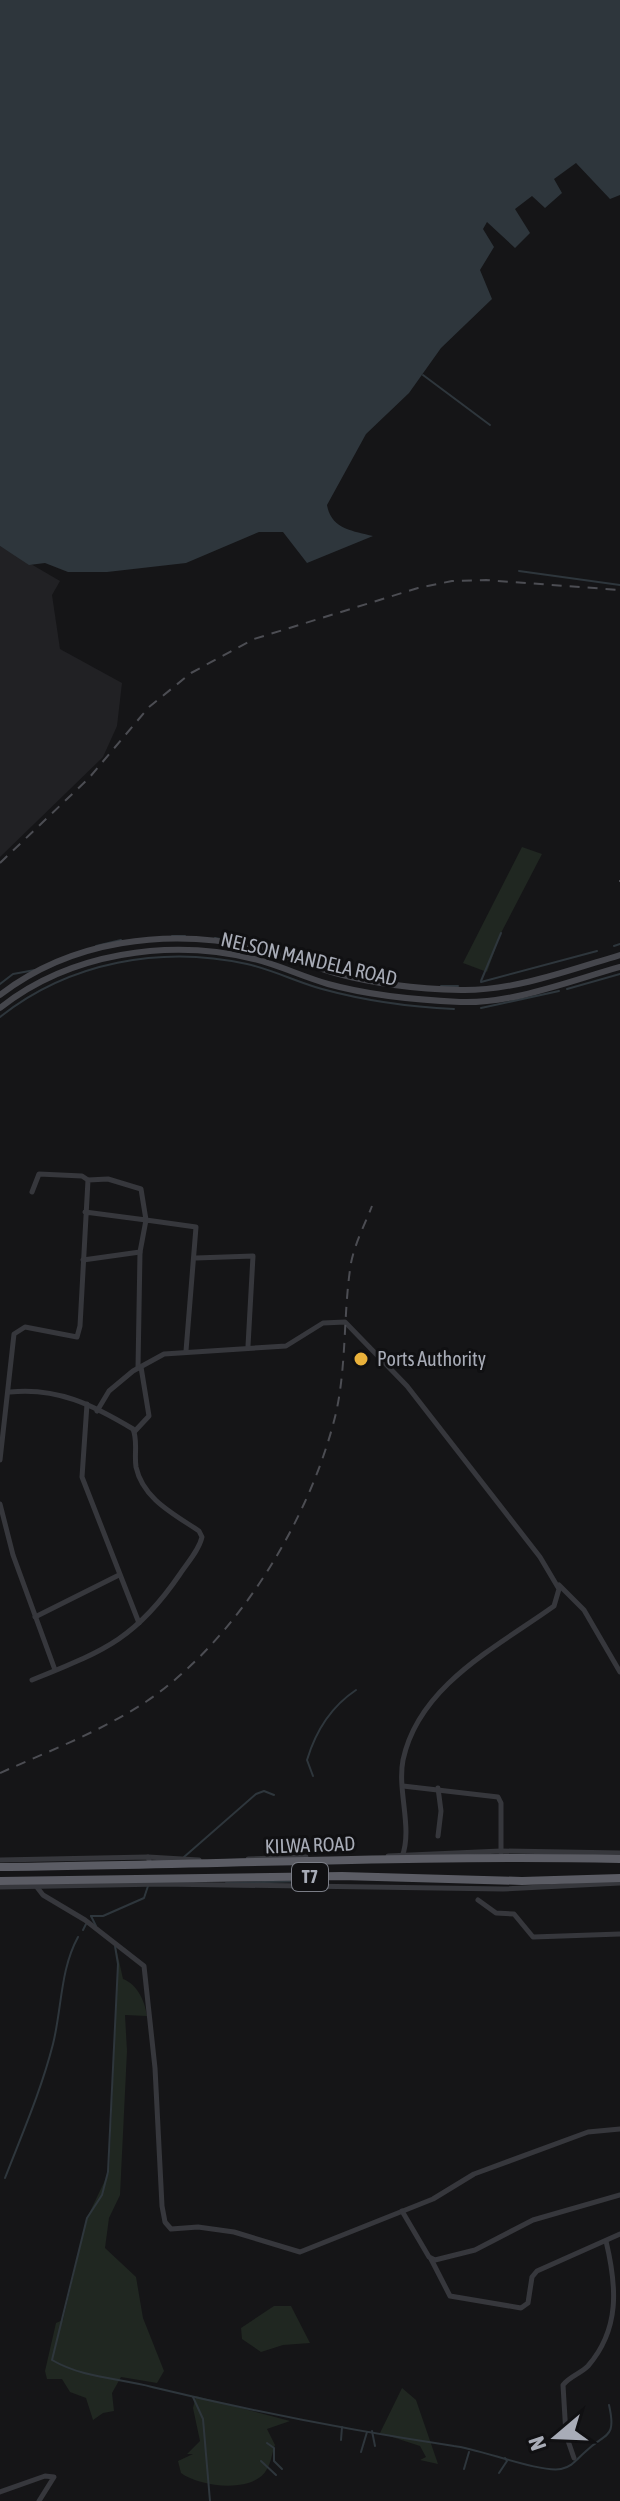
<svg xmlns="http://www.w3.org/2000/svg" width="620" height="2501" font-family="'Asap Condensed',sans-serif">
	<style>
		.built { fill: #212124 }
		.green { fill: #202721 }
		.water { fill: #2e363c }
		.lines { fill: none; stroke-linecap: round; stroke-linejoin: round }
		.stream { stroke: #2e363c; stroke-width: 2 }
		.minor { stroke: #36373c; stroke-width: 5 }
		.secondary { stroke: #45464c; stroke-width: 6 }
		.trunk { stroke: #5b5c64; stroke-width: 8 }
		.rail { stroke: #4c4d53; stroke-width: 2; stroke-dasharray: 10 8; stroke-linecap: butt }
		.poi-dot { fill: #e9b13b; stroke: #101012; stroke-width: 3 }
		.labels { text-anchor: middle; stroke-width: 6; stroke-linejoin: round; paint-order: stroke }
		.shield { fill: #101012; stroke: #7a7d86; stroke-width: 2 }
		.shield-label { font-size: 18px; font-weight: bold; fill: #a8acb7 }
		.street-label { font-size: 20px; fill: #a8acb7; stroke: #101012 }
		.poi-label { font-size: 20px; fill: #a8acb7; stroke: #101012; text-anchor: start }
	</style>
	<rect width="100%" height="100%" fill="#151517"/>
	<path class="built" d="M0 546 60 581 52 595 60 649 122 683 117 726 103 757 0 857Z"/>
	<g class="green">
		<path d="M522 847 542 854 501 933 487 972 463 963Z"/>
		<path d="M115 1943 123 1979C137 1984 145 2001 147 2016L125 2015 127 2051 120 2195 109 2218 105 2248 136 2277 143 2318 164 2371 157 2383 121 2377 112 2393 114 2411 103 2413 93 2420 86 2398 70 2392 62 2379H47L45 2371 56 2323 63 2320 87 2218 109 2172 118 1965Z"/>
		<path d="M274 2306H291L310 2343 283 2345 261 2352 242 2339 241 2328Z"/>
		<path d="M402 2388 416 2400 438 2464 420 2460 426 2457 420 2446 380 2433Z"/>
		<path d="M196 2396 290 2421 267 2429 275 2445C272 2453 271 2463 267 2469 254 2494 200 2487 181 2473L178 2461 193 2454H187L200 2441 193 2408Z"/>
	</g>
	<path class="water" d="M0 0H620V195L610 199 576 163 554 179 562 193 545 208 532 196 515 209 530 233 515 248 487 222 483 229 494 247 480 270 492 299 441 348 409 393 366 434 327 505C331 529 353 531 373 536L307 563 283 532H259L186 563 107 572H68L45 563 29 565 0 546Z"/>
	<g class="lines">
		<g class="stream">
			<path d="M423 375 490 425"/>
			<path d="M519 571 620 585"/>
			<path d="M172 936H185"/>
			<path d="M215 938 275 950"/>
			<path d="M96 946 121 940"/>
			<path d="M614 946 620 944"/>
			<path d="M481 981 501 933"/>
			<path d="M481 982 597 951"/>
			<path d="M0 984 13 974 35 970"/>
			<path d="M441 986H458"/>
			<path d="M567 989 620 974"/>
			<path d="M481 1008 559 991"/>
			<path d="M0 1017C69 962 162 945 247 964 273 970 297 982 322 989 366 1001 409 1007 454 1009"/>
			<path d="M313 1776 307 1760C316 1730 332 1706 356 1690"/>
			<path d="M184 1857 256 1794 264 1791 274 1795"/>
			<path d="M226 1883 310 1881"/>
			<path d="M91 1916 96 1926"/>
			<path d="M91 1916H103L144 1898 148 1886"/>
			<path d="M83 1930 86 1924"/>
			<path d="M115 1946 118 1964 108 2172 102 2195 87 2218 52 2360C83 2378 118 2378 152 2387 251 2411 353 2431 454 2446 480 2449 540 2473 561 2469 572 2467 577 2459 585 2452 605 2432 617 2440 609 2405"/>
			<path d="M5 2178C22 2134 41 2091 53 2044 62 2008 60 1970 78 1937"/>
			<path d="M193 2397 203 2419 210 2501"/>
			<path d="M372 2431 375 2446"/>
			<path d="M341 2440 342 2427"/>
			<path d="M267 2443 274 2448V2461L282 2469"/>
			<path d="M361 2452 367 2432"/>
			<path d="M261 2461 276 2475"/>
			<path d="M464 2469 469 2452"/>
			<path d="M499 2473 507 2461 505 2458"/>
		</g>
		<g class="minor">
			<path d="M32 1192 39 1174 82 1176 88 1180"/>
			<path d="M196 1258 253 1256 248 1346"/>
			<path d="M83 1260 140 1252"/>
			<path d="M138 1368 140 1252 146 1220 196 1227 186 1351"/>
			<path d="M10 1392C57 1387 93 1405 133 1429 138 1441 134 1454 136 1467 143 1499 174 1514 199 1531L202 1537C199 1550 188 1562 180 1574 135 1640 103 1651 32 1680"/>
			<path d="M87 1404 82 1477 139 1623"/>
			<path d="M97 1411 109 1391 133 1371 164 1354 286 1346 323 1323 345 1322 407 1386 540 1557 559 1589 554 1606C497 1647 419 1685 403 1760 397 1791 413 1828 402 1857"/>
			<path d="M135 1431 149 1416 141 1367"/>
			<path d="M0 1460 14 1334 25 1327 77 1337 80 1326 88 1180 108 1179 141 1189 146 1220 85 1212"/>
			<path d="M0 1504 13 1555 55 1670"/>
			<path d="M559 1585 584 1610 620 1672"/>
			<path d="M35 1617 119 1575"/>
			<path d="M403 1786 498 1797 501 1803V1852"/>
			<path d="M438 1788 441 1811 438 1836"/>
			<path d="M388 1856 501 1851 620 1853"/>
			<path d="M148 1857 199 1860"/>
			<path d="M248 1859 306 1857"/>
			<path d="M0 1860 148 1857 149 1860"/>
			<path d="M33 1882 43 1895 85 1920 144 1966 155 2068 162 2206 165 2222 171 2229 198 2227 234 2232 300 2252 433 2199 474 2174 588 2132 620 2129"/>
			<path d="M0 1887 162 1884 503 1889 620 1883"/>
			<path d="M478 1900 496 1913 514 1914 533 1937 620 1934"/>
			<path d="M402 2211 429 2257 435 2260 475 2250 533 2220 620 2195"/>
			<path d="M431 2259 450 2296 521 2308 528 2303 532 2277 537 2271 620 2234"/>
			<path d="M574 2458 566 2435 563 2385C570 2376 580 2374 588 2366 620 2329 617 2287 606 2241"/>
			<path d="M0 2492 45 2476 54 2477 39 2501"/>
		</g>
		<g class="secondary">
			<path d="M0 995C71 940 167 928 254 947 281 953 307 965 335 973 375 984 418 989 461 990 514 991 570 970 620 955"/>
			<path d="M0 1008C69 953 169 938 254 959 279 965 303 977 328 984 371 996 417 1000 460 1002 512 1004 570 981 620 967"/>
		</g>
		<g class="trunk">
			<path d="M0 1867C207 1865 413 1855 620 1859"/>
			<path d="M0 1881 342 1876 522 1881 620 1878"/>
		</g>
		<g class="rail">
			<path d="M0 863 89 778 149 707 191 673 254 639 418 588 452 581 486 580 620 590"/>
			<path d="M619 881H620"/>
			<path d="M0 1773C49 1751 102 1731 147 1701 237 1640 311 1518 336 1413 347 1363 343 1313 351 1263 355 1243 365 1224 372 1206"/>
		</g>
	</g>
	<circle class="poi-dot" cx="361" cy="1359" r="8"/>
	<g class="labels">
		<rect class="shield" x="292" y="1863" width="36" height="28" rx="6"/>
		<g class="shield-label">
			<text x="310" y="1883">T7</text>
		</g>
		<g class="street-label">
			<text transform="translate(309 959) rotate(13)" y="7">NELSON MANDELA ROAD</text>
			<text transform="translate(310 1845) rotate(-2)" y="7">KILWA ROAD</text>
		</g>
		<g class="poi-label">
			<text x="377" y="1366">Ports Authority</text>
		</g>
	</g>
	<g transform="translate(556 2437) rotate(251)" stroke="#101012" stroke-width="6" paint-order="stroke">
	<path d="M0-6L14 30L0 20L-14 30Z" fill="#a8acb7"/>
	<text y="-12" font-size="22" font-weight="bold" text-anchor="middle" fill="#a8acb7">N</text>
	</g>
</svg>
